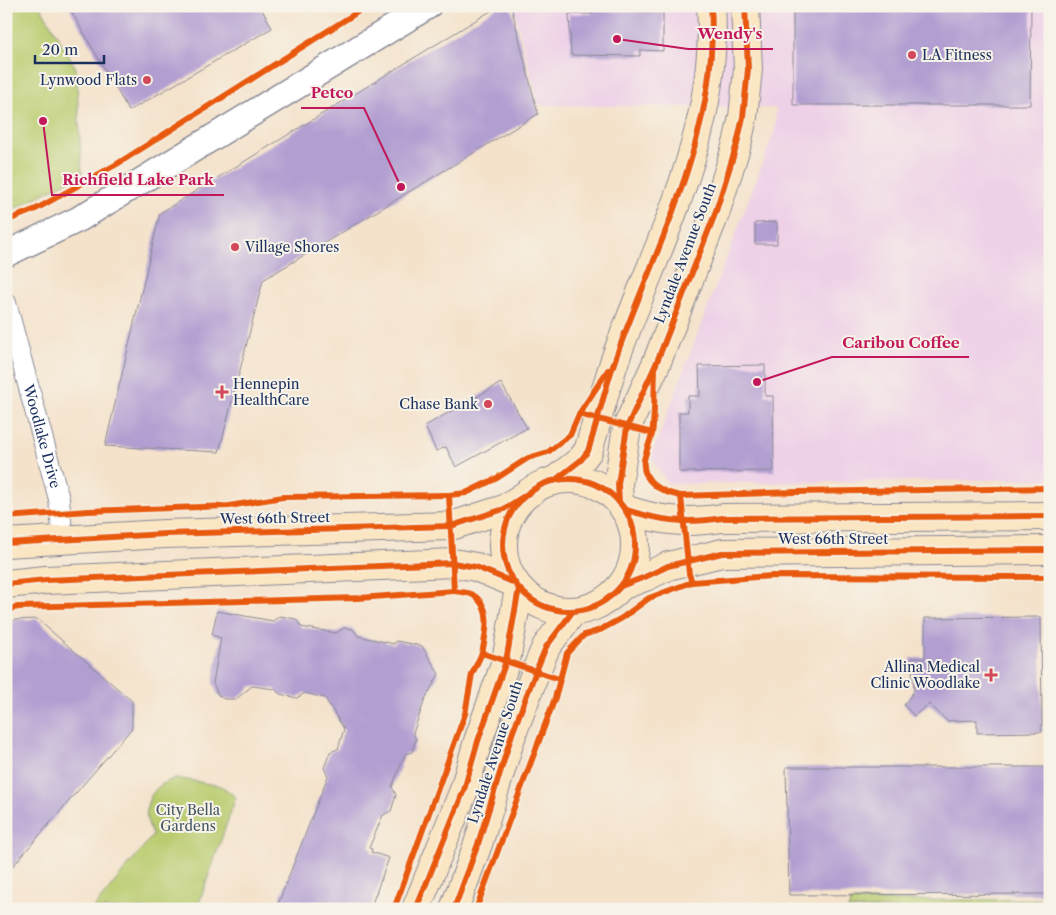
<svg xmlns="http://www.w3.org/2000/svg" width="1056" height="915" font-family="'Libre Caslon Text',serif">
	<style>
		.built { fill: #eed0e7 }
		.green { fill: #bacc70; stroke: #6a7e67 }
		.building { fill: #b29fd1 }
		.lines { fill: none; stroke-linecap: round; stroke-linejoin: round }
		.minor-casing { stroke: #888894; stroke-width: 22 }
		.tertiary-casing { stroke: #888894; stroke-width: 28 }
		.secondary-casing { stroke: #888894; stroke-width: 30 }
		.minor { stroke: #fff; stroke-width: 20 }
		.tertiary { stroke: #fff; stroke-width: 25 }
		.secondary { stroke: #fbe6c4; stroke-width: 28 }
		.cycleway-casing { stroke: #f7f3e8; stroke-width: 9 }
		.cycleway { stroke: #e8590c; stroke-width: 6 }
		.poi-dot { fill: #d1495b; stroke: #f7f3e8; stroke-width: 2 }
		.labels { text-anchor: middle; stroke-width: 4; stroke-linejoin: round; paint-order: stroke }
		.poi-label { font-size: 14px; fill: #1b2f5e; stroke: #f7f3e8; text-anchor: start }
		.street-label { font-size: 14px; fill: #1b2f5e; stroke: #f7f3e8 }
		.park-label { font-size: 14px; fill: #435662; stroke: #f7f3e8 }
		.leader { fill: none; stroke: #c2185b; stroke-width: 2 }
		.callout-dot { fill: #c2185b; stroke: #f7f3e8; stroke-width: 2 }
		.callout-label { font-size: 15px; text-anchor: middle; font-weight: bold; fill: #c2185b; stroke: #f7f3e8; stroke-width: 4; stroke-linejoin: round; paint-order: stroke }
	</style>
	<rect width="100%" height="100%" fill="#f7f3e8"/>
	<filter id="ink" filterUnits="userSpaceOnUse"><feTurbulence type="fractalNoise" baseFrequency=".02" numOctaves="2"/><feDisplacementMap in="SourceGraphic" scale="10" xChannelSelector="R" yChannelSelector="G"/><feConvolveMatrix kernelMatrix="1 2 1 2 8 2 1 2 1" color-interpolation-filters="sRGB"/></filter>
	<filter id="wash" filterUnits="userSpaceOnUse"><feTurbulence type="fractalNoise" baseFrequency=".0096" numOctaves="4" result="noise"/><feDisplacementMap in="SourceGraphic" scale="20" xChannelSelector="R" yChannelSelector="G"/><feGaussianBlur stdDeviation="1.12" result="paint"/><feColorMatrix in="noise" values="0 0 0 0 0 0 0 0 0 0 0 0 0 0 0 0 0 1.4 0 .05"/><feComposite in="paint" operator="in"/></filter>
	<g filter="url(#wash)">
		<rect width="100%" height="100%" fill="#f4e2cb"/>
		<path class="built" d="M513 6H1050V479L668 484 651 457 775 130 776 108 539 105Z"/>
		<g class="green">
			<path d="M6 6H40L76 68 82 174 6 213Z"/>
			<path d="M176 778 221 786 236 797 197 909H93L153 835C139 811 148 786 176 778Z"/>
			<path d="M1050 899V909H848L851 901Z"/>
		</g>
		<g id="blocks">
			<g class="building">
				<path d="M68 6H260L272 28 129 111Z"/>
				<path d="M499 6H511L538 114 263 280 219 452 105 446 160 213Z"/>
				<path d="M592 6H612L611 11 663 12V51L640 50V56L571 55 569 14H592Z"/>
				<path d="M793 6H1031L1030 105H793Z"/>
				<path d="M777 222V244H755V223Z"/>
				<path d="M765 365V396H773L774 471 679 472V412H688V396H700L699 366Z"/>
				<path d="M501 383 527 428 456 467 446 447 436 451 425 426Z"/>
				<path d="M217 611 273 621 280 616 296 619 301 627 336 633 344 628 353 629 358 636 394 644 396 641 422 646 439 674 425 699 413 733 416 739 412 752 405 754 392 787 396 795 391 811 383 815 369 848 372 849 371 852 389 858 370 909H276L328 776 324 768 330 752 338 749 344 729 325 698 305 693 297 698 280 694 275 689 252 686 236 699H224L218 695 213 683 221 638 212 635Z"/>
				<path d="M1041 617 1042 732 977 733V720L947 721 929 704 914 716 904 705 914 691 911 658H925V618Z"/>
				<path d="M37 619 132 701V728L6 874V628L14 620Z"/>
				<path d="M786 767H1050V894L789 895Z"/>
			</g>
		</g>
	</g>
	<g filter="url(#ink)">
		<use href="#blocks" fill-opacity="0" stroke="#888894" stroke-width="1"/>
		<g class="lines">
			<defs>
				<g id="minor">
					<path id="s1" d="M6 303 59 499 63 540"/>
				</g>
				<path id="tertiary" d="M6 254 79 219 428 6"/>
				<g id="secondary">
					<circle cx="569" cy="545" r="66"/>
					<path d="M554 481 581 460 588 451C598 420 605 388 616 357 657 243 720 131 711 6"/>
					<path d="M619 502 618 484 627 427 656 364 715 214 737 144 743 117 748 69 745 6"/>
					<path d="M624 509C660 521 685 524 723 518L1050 516"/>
					<path d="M6 543 165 534 451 526 504 509 535 489"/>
					<path d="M6 584 46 580 453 563 476 567 515 583"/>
					<path d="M621 586 645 577 668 566 722 553 1050 550"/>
					<path d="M416 909 464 790 478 741 506 661 519 588"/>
					<path d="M454 909 478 844 512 734 536 671 546 647 573 611"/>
				</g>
			</defs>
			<use href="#minor" class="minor-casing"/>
			<use href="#tertiary" class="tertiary-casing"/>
			<use href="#secondary" class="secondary-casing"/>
			<use href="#minor" class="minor"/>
			<use href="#tertiary" class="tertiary"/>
			<use href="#secondary" class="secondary"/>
			<defs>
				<g id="cycleway">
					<path d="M6 221 36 209 117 164 367 6"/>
					<path d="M655 371C654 392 655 414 652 434 650 442 646 451 644 460 641 482 663 493 681 496L689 574 692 582"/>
					<path d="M579 414 652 433"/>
					<circle cx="569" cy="545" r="66"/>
					<path d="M554 481 581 460 588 451C598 420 605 388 616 357 657 243 720 131 711 6"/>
					<path d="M681 496 795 492 1050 488"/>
					<path d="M619 502 618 484 627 427 656 364 715 214 737 144 743 117 748 69 745 6"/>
					<path d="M624 509C660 521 685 524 723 518L1050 516"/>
					<path d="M6 517 88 511 229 506 283 497 449 495"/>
					<path d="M6 543 165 534 451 526 504 509 535 489"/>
					<path d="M6 584 46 580 453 563 476 567 515 583"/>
					<path d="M621 586 645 577 668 566 722 553 1050 550"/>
					<path d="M6 610 18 607 359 598 454 591"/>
					<path d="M559 679 482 653C486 634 493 607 473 595 469 592 459 592 454 591L449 495 466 493 497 478 528 458 548 452 570 435 579 414 608 370"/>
					<path d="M394 909 465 714 472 674 482 653"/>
					<path d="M416 909 464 790 478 741 506 661 519 588"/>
					<path d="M454 909 478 844 512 734 536 671 546 647 573 611"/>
					<path d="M476 909 555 698 567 653 584 635 600 630 622 618 649 598 692 582 771 576 1050 577"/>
				</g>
			</defs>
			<use href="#cycleway" class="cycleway-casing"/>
			<use href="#cycleway" class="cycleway"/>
		</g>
	</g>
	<g class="poi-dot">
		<circle cx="912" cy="55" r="5"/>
		<circle cx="147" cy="80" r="5"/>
		<circle cx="235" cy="247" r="5"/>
		<path d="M219.5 384.5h5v5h5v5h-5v5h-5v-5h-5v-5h5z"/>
		<circle cx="488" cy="404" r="5"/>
		<path d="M988.5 667.5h5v5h5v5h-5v5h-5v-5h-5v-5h5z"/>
	</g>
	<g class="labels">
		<g class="poi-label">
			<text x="922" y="60">LA Fitness</text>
			<text x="137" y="85" text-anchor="end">Lynwood Flats</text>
			<text x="245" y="252">Village Shores</text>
			<text x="233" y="389">Hennepin<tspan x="233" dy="16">HealthCare</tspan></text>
			<text x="478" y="409" text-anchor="end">Chase Bank</text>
			<text x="980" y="672" text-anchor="end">Allina Medical<tspan x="980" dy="16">Clinic Woodlake</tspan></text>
		</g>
		<g class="street-label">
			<text transform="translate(685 253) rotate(-69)" y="5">Lyndale Avenue South</text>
			<text dy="5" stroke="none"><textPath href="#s1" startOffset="138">Woodlake Drive</textPath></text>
			<text transform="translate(275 518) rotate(-1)" y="5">West 66th Street</text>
			<text x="833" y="544">West 66th Street</text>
			<text transform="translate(495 752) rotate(-72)" y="5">Lyndale Avenue South</text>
		</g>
		<g class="park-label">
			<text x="188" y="815">City Bella<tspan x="188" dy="16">Gardens</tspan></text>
		</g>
	</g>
	<path class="leader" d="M617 39L688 49H773M401 187L364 108H301M43 121L52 195H224M757 382L832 357H969"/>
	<g class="callout-dot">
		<circle cx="617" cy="39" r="5"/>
		<circle cx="401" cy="187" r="5"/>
		<circle cx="43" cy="121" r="5"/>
		<circle cx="757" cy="382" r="5"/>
	</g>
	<g class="callout-label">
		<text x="730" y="39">Wendy's</text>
		<text x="332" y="98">Petco</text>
		<text x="138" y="185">Richfield Lake Park</text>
		<text x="901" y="348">Caribou Coffee</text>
	</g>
	<rect width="1056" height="915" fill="none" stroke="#f7f3e8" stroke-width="25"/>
	<path d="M35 55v8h69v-8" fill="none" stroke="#1b2f5e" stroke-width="2.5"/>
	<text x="42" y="55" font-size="15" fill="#1b2f5e" stroke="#f7f3e8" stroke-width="4" paint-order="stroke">20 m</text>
</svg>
